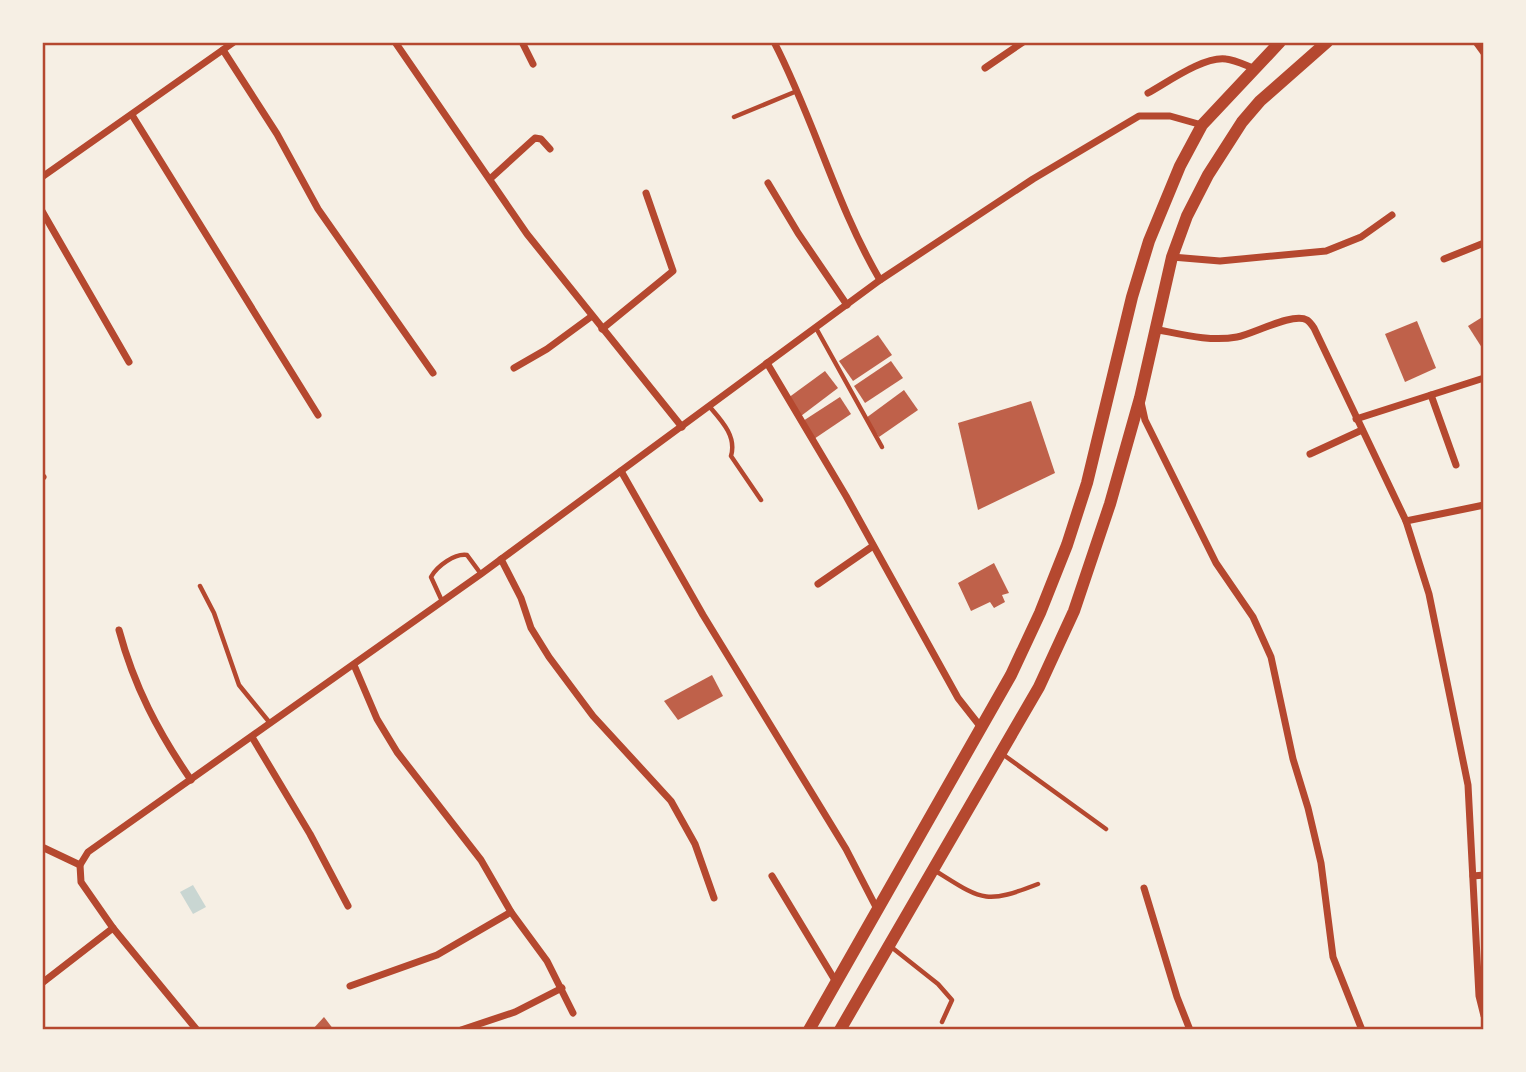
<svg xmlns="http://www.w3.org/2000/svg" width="1526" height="1072" font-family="Mulish,sans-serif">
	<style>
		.water { fill: #c9d6d2 }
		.building { fill: #bf614a }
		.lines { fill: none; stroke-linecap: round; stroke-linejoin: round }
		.service { stroke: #b5482f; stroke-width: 4.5 }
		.minor { stroke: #b5482f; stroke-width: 7 }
		.secondary { stroke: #b5482f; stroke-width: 12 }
		.neatline { fill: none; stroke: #b5482f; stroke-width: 2.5 }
	</style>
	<rect width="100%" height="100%" fill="#f6efe4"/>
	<path class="water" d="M193 885 206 907 193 914 180 892Z"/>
	<g class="building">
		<path d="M1484 316V351L1468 326Z"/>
		<path d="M1417 321 1436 368 1405 382 1385 334Z"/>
		<path d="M878 335 892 355 853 381 839 361Z"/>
		<path d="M891 361 903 378 865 403 854 386Z"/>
		<path d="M825 371 838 388 801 416 788 398Z"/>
		<path d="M904 390 918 410 879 437 866 418Z"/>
		<path d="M840 397 851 414 814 439 803 421Z"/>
		<path d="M1031 401 1055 473 978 510 958 423Z"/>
		<path d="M994 563 1009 593 1002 595 1005 602 994 608 990 602 971 611 958 583Z"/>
		<path d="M712 675 723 696 678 720 664 701Z"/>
		<path d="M324 1017 334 1030H312Z"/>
	</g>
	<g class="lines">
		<g class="service">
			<path d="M734 117 797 91"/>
			<path d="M816 328 882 447"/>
			<path d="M709 406C721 420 737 436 731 456L761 500"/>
			<path d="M200 586 214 613 239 685 270 723"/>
			<path d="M442 601 431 577C437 566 455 553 467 555L481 574"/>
			<path d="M1001 753 1106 829"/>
			<path d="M934 870C982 900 984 905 1038 884"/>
			<path d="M890 946 938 984 952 1000 942 1022"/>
		</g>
		<g class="minor">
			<path d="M395 42 527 234 682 427"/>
			<path d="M522 42 533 64"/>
			<path d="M774 42C814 119 836 205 880 280"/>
			<path d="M1476 42 1484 53"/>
			<path d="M223 50 277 134 318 209 433 373"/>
			<path d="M985 68 1023 42"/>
			<path d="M1148 93C1168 82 1204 56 1226 59 1235 60 1245 65 1253 68"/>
			<path d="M132 115 318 415"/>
			<path d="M42 177 234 42"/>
			<path d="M490 179 535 138 541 139 550 149"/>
			<path d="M768 183 798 233 847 305"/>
			<path d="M42 211 129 362"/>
			<path d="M1172 257 1220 261 1326 251 1361 237 1392 215"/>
			<path d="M1444 259 1484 243"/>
			<path d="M602 329 673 271 646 193"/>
			<path d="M1154 329C1181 334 1209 342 1237 337 1253 334 1293 312 1307 320 1310 322 1312 325 1314 328L1406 521 1429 594 1468 785 1479 996 1484 1016"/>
			<path d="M767 363 846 496 958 698 980 726"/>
			<path d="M514 368 547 349 592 316"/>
			<path d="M1431 395 1456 465"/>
			<path d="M1141 402 1145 420 1216 563 1253 617 1271 657 1293 759 1308 808 1321 863 1333 957 1362 1030"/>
			<path d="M1356 419 1484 378"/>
			<path d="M1310 454 1362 430"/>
			<path d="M621 471 703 615 846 849 877 909"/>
			<path d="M42 476 43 477"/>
			<path d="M1406 521 1484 505"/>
			<path d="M501 559 521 598 531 628 549 657 593 716 671 801 695 844 714 898"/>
			<path d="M818 584 873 546"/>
			<path d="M119 630C134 686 158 732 191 780"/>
			<path d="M354 665 377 719 397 752 481 860 511 912 547 961 573 1013"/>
			<path d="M252 737 310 834 348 906"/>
			<path d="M42 847 80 865"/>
			<path d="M772 876 836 982"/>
			<path d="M1473 876 1484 875"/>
			<path d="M1144 888 1177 997 1190 1030"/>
			<path d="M42 983 113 928"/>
			<path d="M350 986 437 955 511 912"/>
			<path d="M197 1030 113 928 81 882 80 865 88 852 481 574 880 280 1033 179 1139 116H1170L1202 125"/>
			<path d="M461 1030 515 1012 562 988"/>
		</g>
		<g class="secondary">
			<path d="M809 1030 1011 675 1040 613 1067 545 1087 483 1132 297 1149 241 1180 166 1202 125 1280 42"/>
			<path d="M840 1030 1039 687 1074 611 1110 504 1140 398 1172 257 1187 216 1208 175 1242 122 1260 101 1327 42"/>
		</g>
	</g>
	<rect width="1526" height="1072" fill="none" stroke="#f6efe4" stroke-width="88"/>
	<rect x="44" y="44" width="1438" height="984" class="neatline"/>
</svg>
